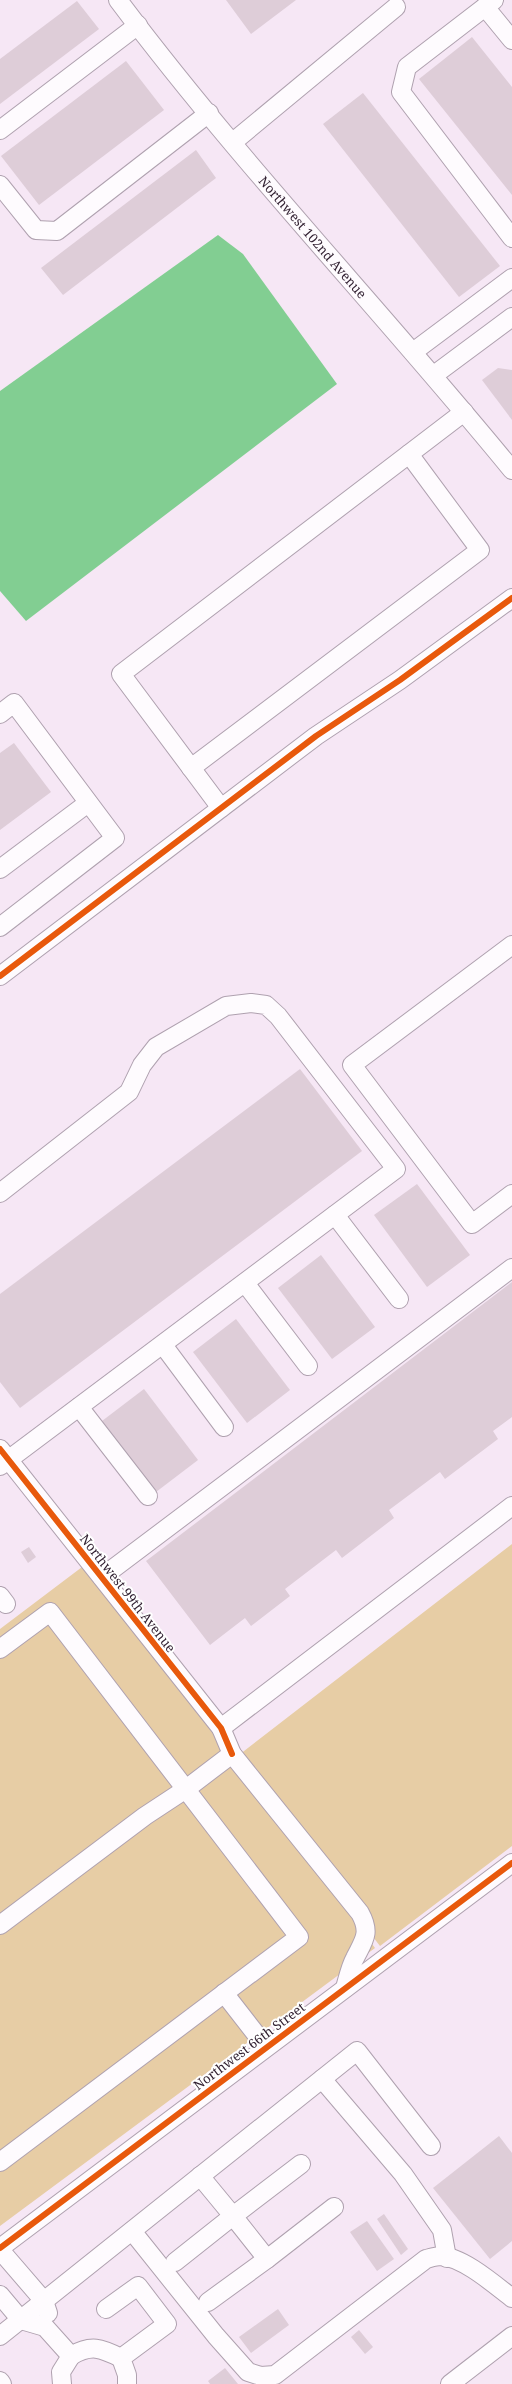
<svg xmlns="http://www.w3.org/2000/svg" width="512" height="2384" font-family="'Noto Serif',serif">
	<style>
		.green { fill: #e7cda5 }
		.water { fill: #82ce92 }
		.building { fill: #decdd8 }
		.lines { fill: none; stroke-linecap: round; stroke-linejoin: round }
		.minor-casing { stroke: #afa1af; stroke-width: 20 }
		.minor { stroke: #fefbfe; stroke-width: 18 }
		.cycleway-casing { stroke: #fff; stroke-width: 8 }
		.cycleway { stroke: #e8590c; stroke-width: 6 }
		.labels { text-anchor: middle; stroke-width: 4; stroke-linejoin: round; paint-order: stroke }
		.street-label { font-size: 13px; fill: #2f1e2f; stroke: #fff }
	</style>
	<rect width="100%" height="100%" fill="#f6e7f5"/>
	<path class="green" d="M512 1544V1846L380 1946 253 1782 375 1948 0 2226V1629L90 1561 235 1758Z"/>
	<path class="water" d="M218 235 243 254 337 384 26 621 0 591V391Z"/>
	<g class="building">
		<path d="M226 0H296L251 34Z"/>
		<path d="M77 1 99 29 0 104V59Z"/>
		<path d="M472 37 512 87V195L419 79Z"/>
		<path d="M126 61 164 110 39 205 1 156Z"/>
		<path d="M363 93 500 266 459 297 323 124Z"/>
		<path d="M196 150 216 178 63 295 41 268Z"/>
		<path d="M498 368 512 370V420L482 380Z"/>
		<path d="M14 743 51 792 0 830V753Z"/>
		<path d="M300 1069 362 1151 20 1408 0 1382V1294Z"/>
		<path d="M417 1184 470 1255 427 1287 374 1215Z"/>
		<path d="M321 1255 375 1327 332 1359 278 1288Z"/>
		<path d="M512 1282V1417L493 1431 498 1439 445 1479 440 1472 389 1510 394 1518 342 1558 336 1550 285 1589 290 1596 251 1626 245 1618 210 1645 146 1561Z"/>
		<path d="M236 1319 290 1390 247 1423 193 1352Z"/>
		<path d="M144 1389 198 1460 156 1492 102 1421Z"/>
		<path d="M29 1547 36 1557 28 1563 21 1552Z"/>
		<path d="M499 2136 512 2153V2241L490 2259 433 2188Z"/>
		<path d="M384 2214 408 2249 401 2255 377 2219Z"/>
		<path d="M367 2221 394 2259 377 2271 350 2232Z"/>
		<path d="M278 2309 289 2325 251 2353 239 2337Z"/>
		<path d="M359 2330 373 2347 365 2354 351 2337Z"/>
		<path d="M225 2368 238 2384H210L208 2381Z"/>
	</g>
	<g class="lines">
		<defs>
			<g id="minor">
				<path id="s1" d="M118 0C241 164 383 312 512 470"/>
				<path d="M494 0 407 67 401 92 512 238"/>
				<path d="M485 7 512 40"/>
				<path d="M0 130 138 25"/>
				<path d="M233 142 396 7"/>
				<path d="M0 185 36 230 57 231 209 113"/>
				<path d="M413 352 512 278"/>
				<path d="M434 375 512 317"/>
				<path d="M0 714 14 703 115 838 0 927"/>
				<path d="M191 768 480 550 409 454"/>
				<path d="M221 808 121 674 464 412"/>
				<path d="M0 869 88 803"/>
				<path d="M512 945 352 1065 472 1224 512 1194"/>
				<path d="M0 976 316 736 400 680 512 598"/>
				<path d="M0 1193 129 1092 142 1065 156 1047 226 1006 251 1003 266 1005 278 1016 396 1169 0 1466"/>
				<path d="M335 1215 399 1299"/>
				<path d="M245 1283 308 1366"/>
				<path d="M163 1345 224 1427"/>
				<path d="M79 1407 148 1496"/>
				<path d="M0 1449 221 1728 232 1754 360 1913C371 1933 364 1940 355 1958 350 1967 348 1978 345 1988"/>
				<path d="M102 1577 512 1268"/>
				<path d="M0 1596 6 1604"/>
				<path d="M0 1649 50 1612 299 1937 0 2162"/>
				<path d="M221 1728 512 1506"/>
				<path d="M0 1925 145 1816 186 1789 232 1754"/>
				<path d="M224 1993 266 2047"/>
				<path d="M322 2079 403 2174 442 2230 447 2258"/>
				<path d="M200 2176 233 2216 301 2164"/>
				<path d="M132 2231 216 2336 248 2372 261 2376 275 2375 426 2259C430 2258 436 2256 441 2256 463 2257 495 2285 512 2298"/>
				<path d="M0 2248 512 1863"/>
				<path d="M0 2250 44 2301 48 2313"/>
				<path d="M175 2262 233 2216 267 2259 334 2207"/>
				<path d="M0 2295 21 2320 45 2327 71 2356 61 2372 62 2384"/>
				<path d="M208 2302 267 2259"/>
				<path d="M106 2309 138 2286 167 2324 121 2358 127 2375V2384"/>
				<path d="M0 2336 357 2051 431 2146"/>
				<path d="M71 2356C91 2344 101 2348 121 2358"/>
				<path d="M0 2381 2 2384"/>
				<path d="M450 2384 512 2336"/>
			</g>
		</defs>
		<use href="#minor" class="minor-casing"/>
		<use href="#minor" class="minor"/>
		<defs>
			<g id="cycleway">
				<path d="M0 976 316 736 400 680 512 598"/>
				<path d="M0 1449 221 1728 232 1754"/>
				<path d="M0 2248 512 1863"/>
			</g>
		</defs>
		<use href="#cycleway" class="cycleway-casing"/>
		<use href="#cycleway" class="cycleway"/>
	</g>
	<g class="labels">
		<g class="street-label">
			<text dy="5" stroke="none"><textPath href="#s1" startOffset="307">Northwest 102nd Avenue</textPath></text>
			<text transform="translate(128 1593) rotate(52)" y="5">Northwest 99th Avenue</text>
			<text transform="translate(249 2046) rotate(-37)" y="5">Northwest 66th Street</text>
		</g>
	</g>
</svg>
